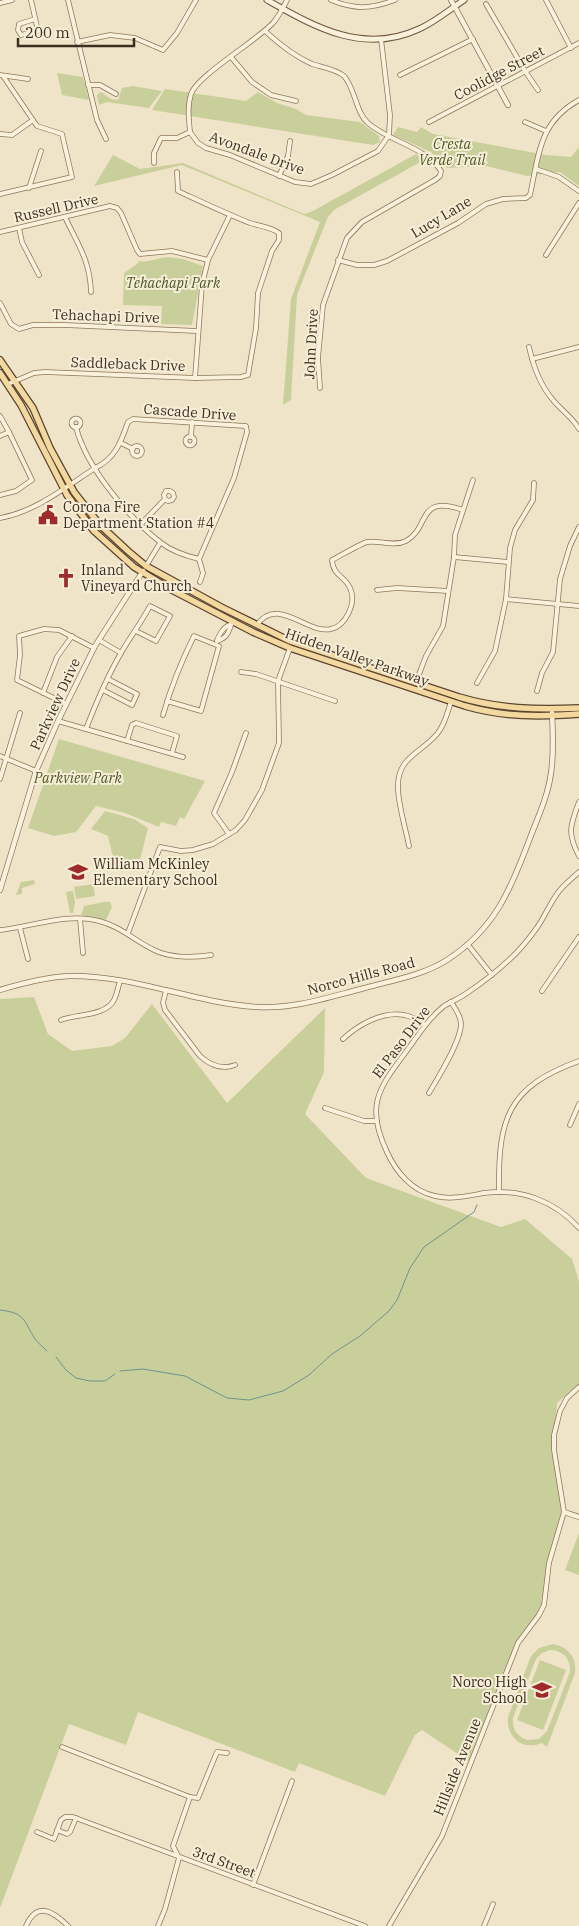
<svg xmlns="http://www.w3.org/2000/svg" width="579" height="1926" font-family="'IBM Plex Serif',serif">
	<style>
		.green { fill: #c9cf9b; fill-rule: evenodd }
		.lines { fill: none; stroke-linecap: round; stroke-linejoin: round }
		.stream { stroke: #6f938a; stroke-width: 1 }
		.minor-casing { stroke: #8d765c; stroke-width: 5.5 }
		.tertiary-casing { stroke: #8d765c; stroke-width: 6 }
		.secondary-casing { stroke: #6f573f; stroke-width: 7 }
		.primary-casing { stroke: #5b4430; stroke-width: 8 }
		.minor { stroke: #faf1dc; stroke-width: 4 }
		.tertiary { stroke: #faf1dc; stroke-width: 4.5 }
		.secondary { stroke: #faf1dc; stroke-width: 5 }
		.primary { stroke: #f3d9a0; stroke-width: 5.5 }
		.labels { text-anchor: middle; stroke-width: 4; stroke-linejoin: round; paint-order: stroke }
		.street-label { font-size: 14px; fill: #3d2e20; stroke: #f7eed8 }
		.park-label { font-size: 14px; font-style: italic; fill: #4d5a26; stroke: #f7eed8 }
		.poi-label { font-size: 14px; fill: #3d2e20; stroke: #f7eed8; text-anchor: start }
	</style>
	<rect width="100%" height="100%" fill="#f0e4c8"/>
	<g class="green">
		<path d="M57 73 83 77 89 100 62 95Z"/>
		<path d="M133 86 162 91 149 108 107 102 99 105 97 95 101 92 111 99 118 100 122 88Z"/>
		<path d="M165 89 246 101 258 92 277 103 296 109 306 115 360 122 379 136 380 142 373 145 152 110Z"/>
		<path d="M398 127 417 132 421 127 433 134 546 155 571 157 579 147V186L560 172 527 176 486 166 447 168 431 152 393 135Z"/>
		<path d="M416 154 424 160 334 210 328 217 297 295 291 400 283 405 291 299 320 222 182 165 94 186 113 155 140 169 183 163 304 214 311 212Z"/>
		<path d="M168 257 183 259 203 266 192 325 161 324 162 306 123 305 124 273 137 264 139 261C145 263 159 258 168 257Z"/>
		<path d="M59 739 205 781 184 819 180 817 176 826 161 822 159 827 125 813 96 806 76 832 54 836 28 828Z"/>
		<path d="M105 811 134 819 148 828 139 864 133 869 116 870 108 836 91 829Z"/>
		<path d="M34 880 35 884 22 888V894L16 895 21 882Z"/>
		<path d="M93 884 95 896 76 899 74 887Z"/>
		<path d="M73 891 75 902 73 913H70L66 892Z"/>
		<path d="M104 902H110L112 907 106 920 81 915 84 906Z"/>
		<path d="M34 997 48 1034 72 1051 112 1046 125 1038 152 1004 227 1103 325 1008 324 1072 305 1114 366 1178 501 1227 525 1219 572 1259 579 1281V1384L557 1403 554 1450 564 1512 549 1563 547 1591 539 1615 518 1643 471 1763 422 1730 415 1735 385 1796 299 1763 295 1772 138 1712 126 1745 69 1724 0 1908V999Z"/>
		<path d="M579 1533V1575L565 1570Z"/>
		<path d="M553 1644C568 1647 577 1657 575 1673L547 1747 542 1743C523 1751 506 1738 508 1717L531 1656 539 1648ZM550 1650C563 1650 571 1659 570 1672L547 1731 539 1739 527 1740C517 1736 512 1729 513 1718L536 1659 542 1653Z"/>
		<path d="M540 1660 566 1670 543 1730 517 1720Z"/>
	</g>
	<g class="lines">
		<g class="stream">
			<path d="M0 1310C26 1313 23 1320 35 1339 38 1343 43 1347 47 1351"/>
			<path d="M56 1357 66 1370 76 1378 90 1381H105L115 1374"/>
			<path d="M120 1371 143 1369 185 1376 227 1398 249 1400 283 1391 309 1375 332 1354 360 1336 389 1311 397 1300 410 1268 424 1247 474 1212 477 1205"/>
		</g>
		<defs>
			<g id="minor">
				<path d="M31 0 38 31 21 35 18 30 19 24 35 19"/>
				<path d="M68 0 97 120 106 139"/>
				<path d="M331 0C355 10 371 9 395 0"/>
				<path d="M546 0 571 48"/>
				<path d="M0 3 12 0"/>
				<path d="M486 4 525 71 538 90"/>
				<path d="M265 31C279 44 294 56 312 64 321 67 336 69 344 76 355 88 356 113 368 123 388 141 426 147 441 171L440 176 435 180 362 222 347 238 323 305 318 358 320 388"/>
				<path d="M77 42 110 35 135 38 163 50 177 33 196 0"/>
				<path d="M231 57 252 82 271 95 296 101"/>
				<path d="M0 75 28 79"/>
				<path d="M400 75 473 39"/>
				<path d="M88 85H100L116 94"/>
				<path d="M429 122 579 43"/>
				<path d="M525 122 546 131"/>
				<path d="M190 132 198 143 206 148 230 155 295 182 311 184 332 175 378 151 389 135 390 115 381 39"/>
				<path d="M190 132C189 119 187 107 191 94 197 76 256 41 273 23 279 16 283 8 287 0"/>
				<path d="M0 134 12 135 33 120"/>
				<path d="M154 163V153L161 138H177L190 132"/>
				<path d="M536 169 559 177 579 191"/>
				<path d="M279 176 288 156 290 141"/>
				<path d="M29 188 41 151"/>
				<path d="M0 194 72 177 62 134 37 126 3 76"/>
				<path d="M65 217C78 245 90 260 91 292"/>
				<path d="M19 228 22 242 39 275"/>
				<path d="M0 232 110 206 117 208 121 213 137 250 140 254 172 251 208 260"/>
				<path d="M546 255 579 203"/>
				<path d="M338 260 357 265H374L387 261 458 223 486 204 503 199 526 198 530 195C539 154 539 122 579 100"/>
				<path d="M0 303 11 324 19 329 33 325H65L197 331"/>
				<path d="M529 347C533 365 540 385 553 400 561 410 573 418 579 429"/>
				<path d="M532 359 579 347"/>
				<path d="M195 378 202 285 208 260 230 215"/>
				<path d="M8 384 34 373 45 372 195 378 241 377 248 375 256 328 258 293 272 251 279 240V233C271 227 259 226 250 223 225 213 202 202 178 191L177 172"/>
				<path d="M0 416 9 432 32 480 16 491 0 495"/>
				<circle cx="76" cy="423" r="4.5"/>
				<path d="M76 427C86 467 128 517 160 542 170 550 186 556 199 559"/>
				<path d="M0 436 9 432"/>
				<circle cx="190" cy="441" r="4.5"/>
				<path d="M191 437 192 422"/>
				<path d="M121 443 133 449"/>
				<circle cx="137" cy="451" r="5"/>
				<path d="M0 518C35 512 66 487 95 468 115 459 121 442 128 422L133 419 246 426 247 432 234 478 199 559"/>
				<path d="M141 524 165 499 164 495 166 491H170L173 493 174 497 172 500 168 501 165 499"/>
				<path d="M454 557 508 562"/>
				<path d="M199 559 203 573 200 582"/>
				<path d="M146 566 160 543"/>
				<path d="M377 590 397 588 448 591"/>
				<path d="M506 599 579 606"/>
				<path d="M257 625C277 595 308 635 331 629 346 626 357 602 350 588 345 576 333 576 332 560 340 556 360 544 367 542 379 540 394 547 406 541 431 527 416 494 463 510"/>
				<path d="M99 640 121 653"/>
				<path d="M217 641C230 637 228 630 233 621"/>
				<path d="M217 641C218 636 224 626 230 625"/>
				<path d="M241 672 256 674 335 701"/>
				<path d="M416 682 426 656 443 626 454 557 455 535 473 480"/>
				<path d="M477 683 495 651 506 599 510 548 515 530 533 500 534 483"/>
				<path d="M103 690 132 705 137 694 108 679"/>
				<path d="M537 691 542 673 553 652 560 579 570 546 579 527"/>
				<path d="M43 693 57 657 72 636"/>
				<path d="M66 704 17 680 20 655 19 636 44 629 59 630 94 648"/>
				<path d="M163 715C171 687 181 662 194 636L219 646 201 711 167 701"/>
				<path d="M58 721 183 757"/>
				<path d="M86 729C96 703 107 677 121 653 130 637 141 623 150 606L170 616 156 641 136 631"/>
				<path d="M127 741 132 725 136 723 177 736 172 753"/>
				<path d="M0 756 36 771"/>
				<path d="M0 779 20 713"/>
				<path d="M579 802C570 826 567 833 579 856"/>
				<path d="M229 834 214 813 232 772 246 733"/>
				<path d="M409 846C406 830 398 804 398 788 397 757 420 754 437 734 445 725 447 713 451 702"/>
				<path d="M579 872C572 878 565 884 560 890 550 902 545 917 536 929 528 940 519 951 509 960 496 972 482 983 467 993 460 998 452 1001 444 1006 429 1018 419 1034 408 1049 380 1087 364 1104 387 1152 396 1172 412 1191 435 1196 451 1200 468 1196 484 1193 520 1188 555 1201 579 1228"/>
				<path d="M80 919 83 953"/>
				<path d="M20 928 28 959"/>
				<path d="M0 930C31 927 68 912 99 921 120 926 135 941 154 950 170 958 193 958 211 955"/>
				<path d="M128 933 160 847 181 851 193 850 213 844 236 830 245 820 262 790 279 743 278 681 290 648"/>
				<path d="M468 945 492 975"/>
				<path d="M166 990 163 1003 165 1010 200 1056C210 1065 222 1070 235 1065"/>
				<path d="M542 991 579 937"/>
				<path d="M61 1020C77 1014 106 1016 114 1000 117 994 118 987 120 981"/>
				<path d="M343 1039C358 1025 382 1011 404 1015 412 1016 419 1021 425 1025"/>
				<path d="M429 1093C438 1078 461 1041 461 1024 461 1016 455 1008 451 1002"/>
				<path d="M325 1108 364 1121H377"/>
				<path d="M570 1125 579 1104"/>
				<path d="M499 1192C498 1119 507 1087 579 1061"/>
				<path d="M62 1747 190 1797 173 1846 179 1858"/>
				<path d="M190 1797 198 1798 217 1752 227 1753"/>
				<path d="M57 1830 67 1834 70 1832 76 1818"/>
				<path d="M37 1832 54 1839 61 1820 65 1817H73L365 1926"/>
				<path d="M253 1885 292 1781"/>
				<path d="M26 1926C37 1901 53 1911 68 1926"/>
				<path d="M158 1926 165 1909 179 1858"/>
				<path d="M389 1926 442 1836 518 1643 539 1615 544 1605 549 1563 564 1512 554 1450V1435L560 1411 567 1398 579 1387"/>
				<path d="M484 1926 493 1904"/>
			</g>
			<g id="tertiary">
				<path d="M451 0 508 105"/>
				<path d="M0 890 36 771 58 721 95 646 143 571"/>
				<path d="M0 990C23 983 46 977 70 976 134 975 194 1003 257 1007 293 1009 326 998 361 989 389 981 422 976 447 960 495 929 511 889 530 838 538 817 548 796 551 773 554 754 553 733 552 713"/>
				<path d="M564 1512 579 1517"/>
			</g>
			<path id="secondary" d="M267 0C315 27 363 55 419 29 435 22 449 10 464 0"/>
			<g id="primary">
				<path d="M0 360 33 408 50 448 74 492 100 525 128 551 146 566 221 607 290 641 459 697C499 709 537 710 579 708"/>
				<path d="M0 373 21 405 67 495 94 531 134 567 172 590 253 632 290 648 465 706C503 717 540 717 579 714"/>
			</g>
		</defs>
		<use href="#minor" class="minor-casing"/>
		<use href="#tertiary" class="tertiary-casing"/>
		<use href="#secondary" class="secondary-casing"/>
		<use href="#primary" class="primary-casing"/>
		<use href="#minor" class="minor"/>
		<use href="#tertiary" class="tertiary"/>
		<use href="#secondary" class="secondary"/>
		<use href="#primary" class="primary"/>
	</g>
	<defs>
		<symbol id="civic-bare" viewBox="-9 -9 18 18"><path d="M-.6-6.5H3V-4.5H.6V-3L4-1V1h2V6H-6V1h2V-1L-.6-3ZM-1.2 2.5V6h2.4V2.5Z" fill="#9e2a2b" stroke="#f7eed8" stroke-width="2.5" paint-order="stroke"/></symbol>
		<symbol id="church-bare" viewBox="-9 -9 18 18"><path d="M-1.2-6h2.4v3.5h3.3v2.4h-3.3V6h-2.4V-.1h-3.3v-2.4h3.3Z" fill="#9e2a2b" stroke="#f7eed8" stroke-width="2.5" paint-order="stroke"/></symbol>
		<symbol id="school-bare" viewBox="-9 -9 18 18"><path d="M0-5L7-2L0 1L-7-2ZM-4 1L0 2.5L4 1V4Q0 6-4 4Z" fill="#9e2a2b" stroke="#f7eed8" stroke-width="2.5" paint-order="stroke"/></symbol>
	</defs>
	<g fill-rule="evenodd">
		<use href="#civic-bare" x="34" y="501" width="28" height="28"/>
		<use href="#church-bare" x="52" y="564" width="28" height="28"/>
		<use href="#school-bare" x="64" y="858" width="28" height="28"/>
		<use href="#school-bare" x="528" y="1676" width="28" height="28"/>
	</g>
	<g class="labels">
		<g class="street-label">
			<text transform="translate(499 73) rotate(-28)" y="5">Coolidge Street</text>
			<text transform="translate(257 153) rotate(20)" y="5">Avondale Drive</text>
			<text transform="translate(56 208) rotate(-13)" y="5">Russell Drive</text>
			<text transform="translate(441 217) rotate(-31)" y="5">Lucy Lane</text>
			<text transform="translate(106 316) rotate(2)" y="5">Tehachapi Drive</text>
			<text transform="translate(311 344) rotate(-87)" y="5">John Drive</text>
			<text transform="translate(128 364) rotate(2)" y="5">Saddleback Drive</text>
			<text transform="translate(190 412) rotate(4)" y="5">Cascade Drive</text>
			<text transform="translate(357 657) rotate(19)" y="5">Hidden Valley Parkway</text>
			<text transform="translate(55 704) rotate(-65)" y="5">Parkview Drive</text>
			<text transform="translate(361 976) rotate(-15)" y="5">Norco Hills Road</text>
			<text transform="translate(401 1042) rotate(-53)" y="5">El Paso Drive</text>
			<text transform="translate(457 1767) rotate(-68)" y="5">Hillside Avenue</text>
			<text transform="translate(224 1862) rotate(20)" y="5">3rd Street</text>
		</g>
		<g class="park-label">
			<text x="452" y="149">Cresta<tspan x="452" dy="16">Verde Trail</tspan></text>
			<text x="173" y="288">Tehachapi Park</text>
			<text x="78" y="783">Parkview Park</text>
		</g>
		<g class="poi-label">
			<text x="63" y="512">Corona Fire<tspan x="63" dy="16">Department Station #4</tspan></text>
			<text x="81" y="575">Inland<tspan x="81" dy="16">Vineyard Church</tspan></text>
			<text x="93" y="869">William McKinley<tspan x="93" dy="16">Elementary School</tspan></text>
			<text x="527" y="1687" text-anchor="end">Norco High<tspan x="527" dy="16">School</tspan></text>
		</g>
	</g>
	<path d="M18 38v8h116v-8" fill="none" stroke="#3d2e20" stroke-width="2.5"/>
	<text x="25" y="38" font-size="15" fill="#3d2e20" stroke="#f7eed8" stroke-width="4" paint-order="stroke">200 m</text>
</svg>
